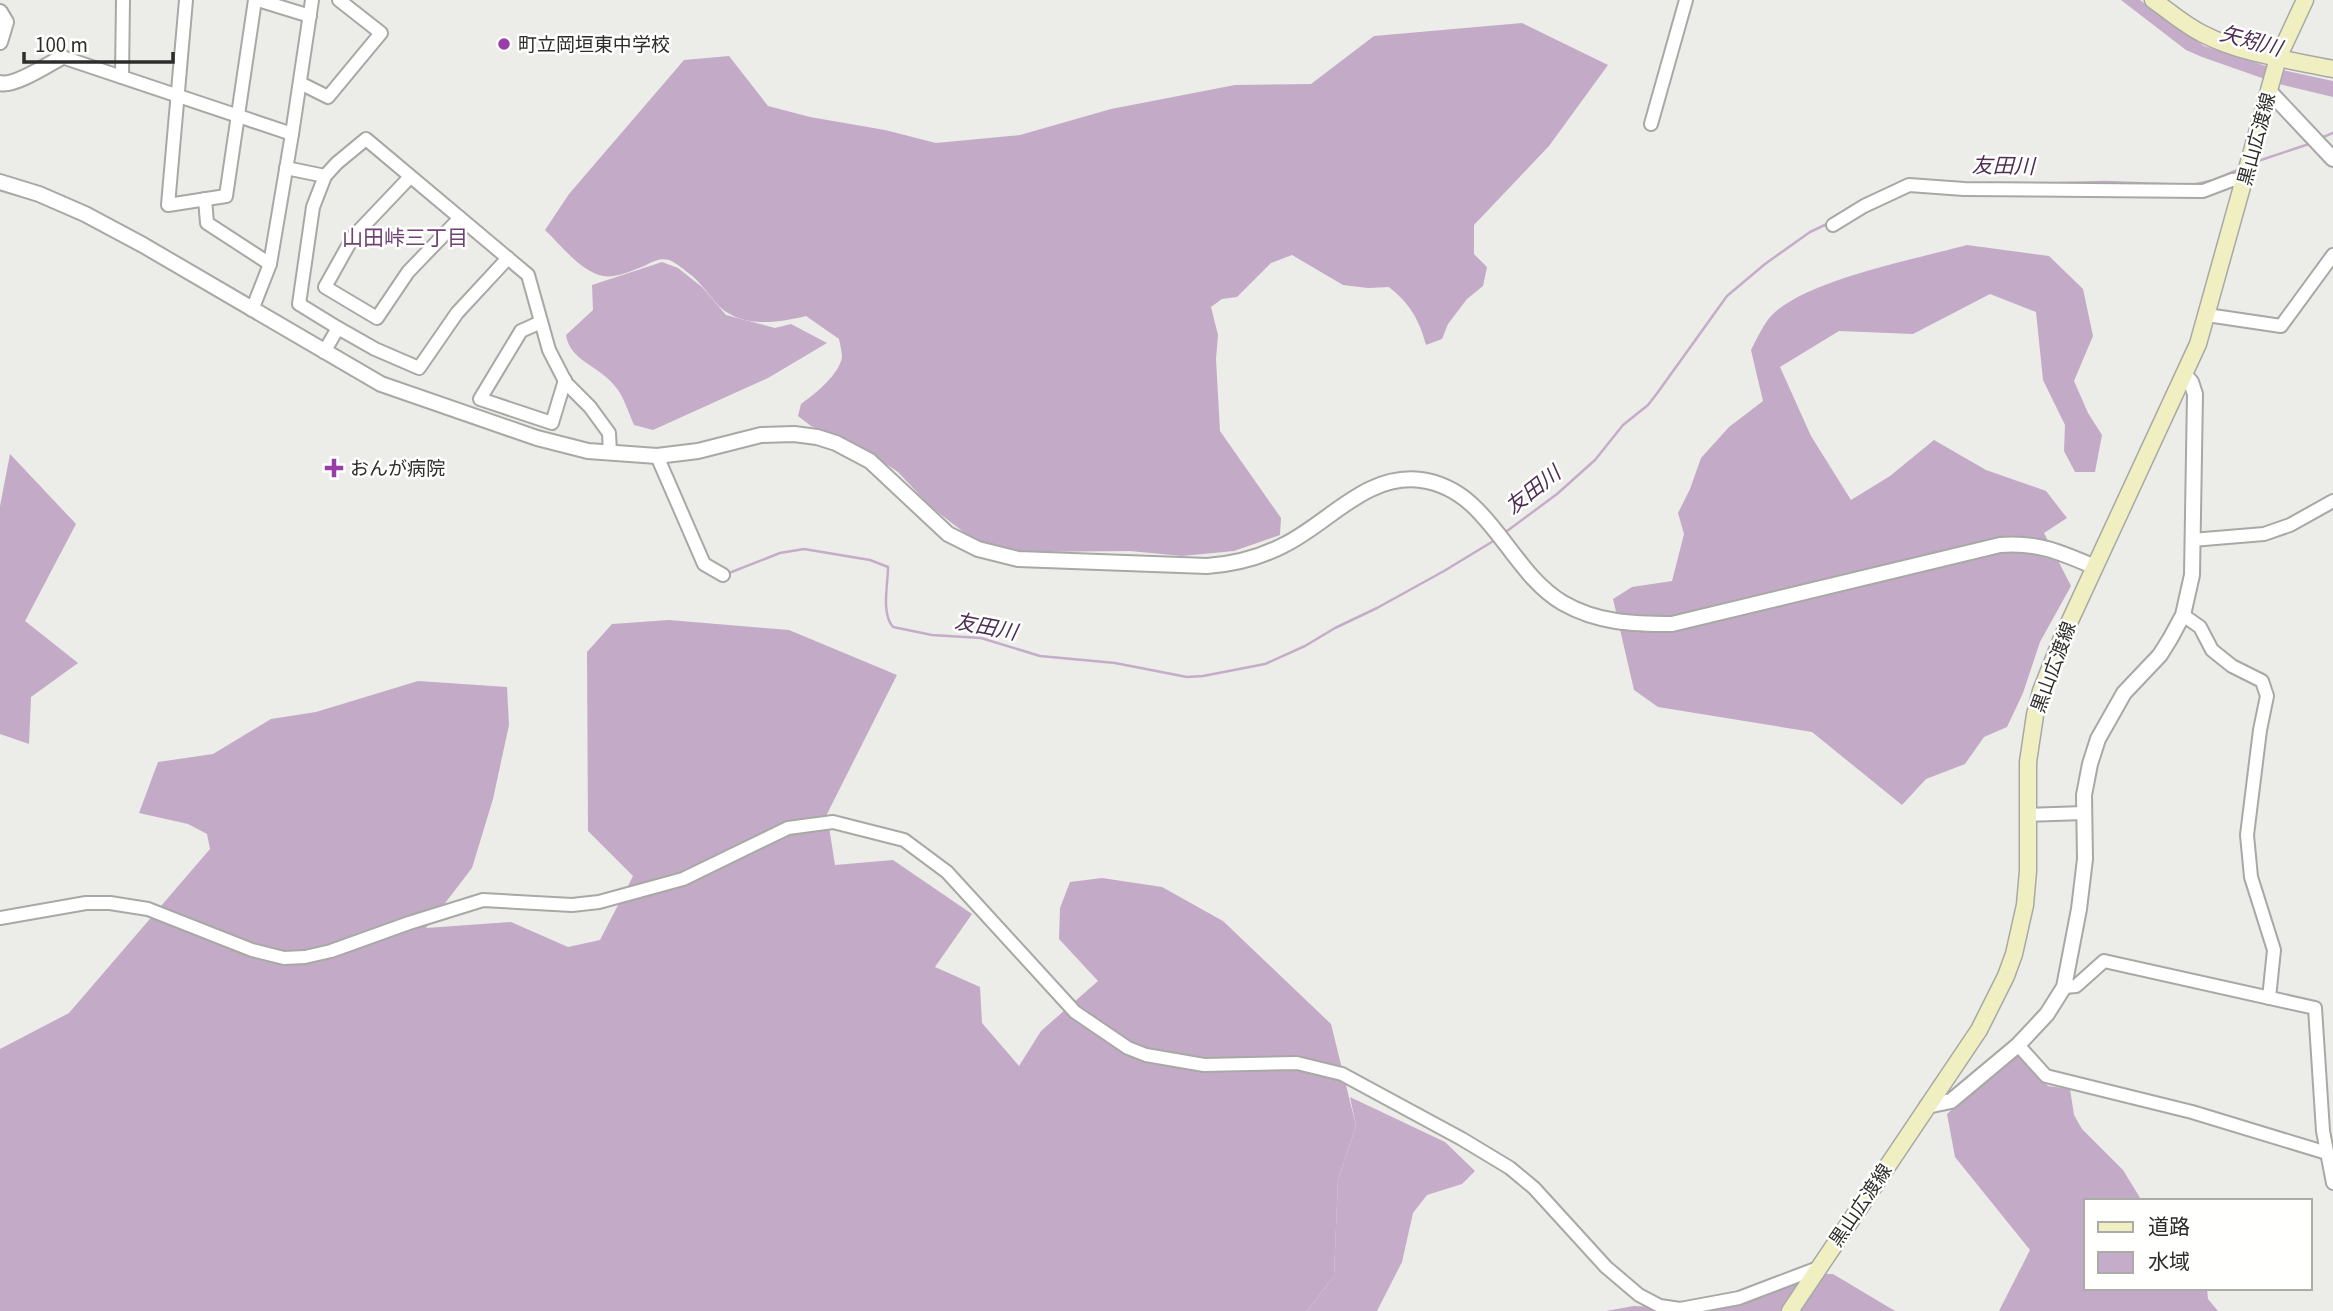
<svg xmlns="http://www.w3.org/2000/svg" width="2333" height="1311" font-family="'Source Sans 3','Noto Sans JP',sans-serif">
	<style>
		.forest { fill: #c3abc7 }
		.water { fill: #c5adc9 }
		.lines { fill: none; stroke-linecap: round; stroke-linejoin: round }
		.stream { stroke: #c5adc9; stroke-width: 2.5 }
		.minor-casing { stroke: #a8a8a5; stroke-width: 16 }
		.tertiary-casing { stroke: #a8a8a5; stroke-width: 18 }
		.secondary-casing { stroke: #a8a8a5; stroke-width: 19 }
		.minor { stroke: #fff; stroke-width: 12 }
		.tertiary { stroke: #fff; stroke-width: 14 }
		.secondary { stroke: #f0efc1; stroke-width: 16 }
		.poi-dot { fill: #993ea9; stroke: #fffffe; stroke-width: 2.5 }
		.labels { text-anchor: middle; stroke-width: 5; stroke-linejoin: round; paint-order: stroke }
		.poi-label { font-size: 19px; fill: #2d2d2c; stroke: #fffffe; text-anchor: start }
		.street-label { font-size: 19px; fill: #2d2d2c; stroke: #fffffe }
		.water-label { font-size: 21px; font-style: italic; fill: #4f2e55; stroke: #fffffe }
		.neighbourhood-label { font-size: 21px; fill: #6f4176; stroke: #fffffe }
	</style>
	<rect width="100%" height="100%" fill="#ecece9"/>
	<g class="forest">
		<path d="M1522 23 1608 65 1549 146 1474 225V254L1487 267 1483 286 1467 299 1448 324 1442 339 1426 345C1419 319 1410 304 1389 287L1368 288 1343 285 1292 255 1271 263 1237 297 1222 299 1211 307 1218 335 1216 359 1220 431 1281 518 1280 535 1234 551 1182 556 1130 551 1026 552 974 540 931 507 898 472 855 443 829 434 811 426 798 416 801 404C815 394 839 375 842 357 842 352 840 344 839 339L806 316C781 322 751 327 728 313 715 306 704 285 691 275 684 270 677 263 669 260 656 257 651 264 639 268 629 272 614 278 603 276 581 272 561 245 545 230L569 194 684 60 729 56 768 106 810 117 885 130 936 143 1020 135 1111 109 1235 85 1311 84 1374 36Z"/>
		<path d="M1967 245 2049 256 2083 289 2093 336 2074 381 2088 413 2102 435 2095 472H2075L2064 451 2065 425 2043 380 2036 312 1990 294 1913 334 1839 331 1780 367 1811 436 1851 500 1890 476 1934 440 1986 470 2046 491 2067 518 2044 533 2071 586 2040 642 2023 693 2007 727 1984 737 1965 764 1926 779 1902 805 1812 732 1658 707 1634 690 1613 599 1632 587 1672 581 1684 534 1678 513 1690 489 1701 458 1729 427 1763 401 1751 350C1757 339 1764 322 1774 313 1811 279 1916 259 1967 245Z"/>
		<path d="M10 454 76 524 25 621 78 663 31 697 29 744 0 734V506Z"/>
		<path d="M669 620 789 630 897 675 827 814 835 865 893 860 972 914 935 967 980 987 982 1023 1019 1066 1041 1031 1098 981 1059 939 1060 908 1070 882 1102 878 1162 887 1223 921 1331 1024 1356 1126 1338 1179 1334 1276 1307 1311H0V1049L69 1013 210 849 207 834 188 824 139 813 158 762 213 754 271 719 316 712 418 681 507 687 509 725 493 799 472 868 426 928 511 922 568 947 600 940 633 876 588 831 587 652 612 624Z"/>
		<path d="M2018 1054 2048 1086 2070 1089 2074 1115 2082 1129 2123 1170 2142 1201H2086V1288H2207L2208 1299 2218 1311H1999L2030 1250 1955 1157 1947 1114 1983 1081Z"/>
		<path d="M1823 1274H1833L1895 1311H1606L1634 1306 1713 1310Z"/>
	</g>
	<g class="water">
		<path d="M2121 0H2140L2204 46 2269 67 2333 81V97L2279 84 2202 57 2186 50Z"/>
		<path d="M662 262 678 268 702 287 726 315 775 328 791 324 827 343 768 378 653 430 634 425C628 412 624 396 614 385 598 365 570 361 566 335L593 310 592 285Z"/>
		<path d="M1350 1097 1445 1142 1475 1171 1462 1184 1427 1195 1413 1213 1402 1262 1377 1311H1307L1334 1276 1338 1179 1356 1126Z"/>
	</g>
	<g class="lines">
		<g class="stream">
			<path d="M2321 138 2333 133"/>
			<path d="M2255 162 2312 143"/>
			<path d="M1934 181 1952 182"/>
			<path d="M2018 184 2105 182 2192 185 2214 180 2240 169"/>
			<path d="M1503 534 1557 494 1595 460 1623 425 1648 405 1658 392 1727 296 1765 264 1810 232 1829 223"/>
			<path d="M729 573 780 553 804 549 870 560 888 567C888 585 881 613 893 627L932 635 981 638 1040 656 1115 663 1187 677 1203 676 1265 664 1305 646 1335 628 1377 608 1444 571 1495 540"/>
		</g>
		<defs>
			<g id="minor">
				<path d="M186 0 168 205 226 196 255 0"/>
				<path d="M258 0 310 16"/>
				<path d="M62 57 292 134 312 0"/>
				<path d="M122 77 123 0"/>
				<path d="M300 83 328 97 381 33 339 0"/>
				<path d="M1651 124 1686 0"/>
				<path d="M286 168 325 176 337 163 366 139 528 275 549 350 566 383 590 407 609 433 610 453"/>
				<path d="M325 176 313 207 299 304 338 328"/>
				<path d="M410 177 353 237 325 287 377 318 408 272 460 218"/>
				<path d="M205 199 207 223 270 264"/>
				<path d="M1833 225 1864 206 1909 185 1964 189 2203 191 2232 180 2245 179"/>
				<path d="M252 310 270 264 292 134"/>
				<path d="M2207 315 2281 326 2333 255"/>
				<path d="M541 322 521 331 480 399 552 423 565 380"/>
				<path d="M324 352 338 328 375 349 419 368 457 313 508 258"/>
				<path d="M657 456 704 564 723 575"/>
				<path d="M2192 540 2264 534 2290 525 2333 501"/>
				<path d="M2183 615 2200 627 2212 650 2232 666 2262 681 2267 696 2260 730 2247 835 2251 877 2274 950 2269 998"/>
				<path d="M2028 815 2084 813"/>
				<path d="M0 918 86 903H110L148 909 252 950 284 958 305 957 331 951 409 923 483 900 572 905 599 902 683 879 788 828 833 822 904 840 947 872 1075 1012 1128 1048 1146 1055 1204 1065 1297 1063 1342 1074 1462 1139 1510 1168 1534 1188 1606 1267 1639 1295 1660 1306 1680 1309 1739 1298 1818 1268"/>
				<path d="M2064 987 2076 986 2104 961 2315 1008 2323 1131 2333 1183"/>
				<path d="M2018 1045 2046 1076 2192 1112 2327 1153"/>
			</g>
			<g id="tertiary">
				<path d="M0 12 6 22 0 42"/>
				<path d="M0 83C14 87 49 64 62 57"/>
				<path d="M2269 91 2333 159"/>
				<path d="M0 182 39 194 85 214 143 245 381 384 537 438 588 451 657 456 698 451 761 435 794 434 817 437 836 443 870 461 948 534 978 549 1018 559 1207 566C1235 564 1259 558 1284 545 1329 523 1366 473 1421 480 1490 489 1508 571 1563 603 1598 623 1633 624 1672 624L2000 545C2038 542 2060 552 2095 567"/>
				<path d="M1927 1106 1951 1101 2018 1045 2047 1014 2064 987 2079 909 2085 859 2084 795 2090 764 2098 739 2124 693 2160 655 2170 639 2183 615 2192 575 2195 394 2191 382 2185 375"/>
			</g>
			<g id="secondary">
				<path d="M2153 0C2169 11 2185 25 2203 34 2242 54 2290 60 2333 69"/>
				<path d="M1790 1311 1979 1030 2006 976 2014 954 2025 905 2028 871V762L2035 715 2041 691 2062 638 2198 344 2278 58 2305 0"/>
			</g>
		</defs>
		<use href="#minor" class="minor-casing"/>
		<use href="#tertiary" class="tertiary-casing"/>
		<use href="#secondary" class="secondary-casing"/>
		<use href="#minor" class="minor"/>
		<use href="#tertiary" class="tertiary"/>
		<use href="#secondary" class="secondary"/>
	</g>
	<g class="poi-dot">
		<circle cx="504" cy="44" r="7"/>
		<path d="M330.5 457.5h7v7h7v7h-7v7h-7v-7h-7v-7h7z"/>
	</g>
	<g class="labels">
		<g class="poi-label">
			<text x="518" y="51">町立岡垣東中学校</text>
			<text x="350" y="475">おんが病院</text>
		</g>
		<g class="street-label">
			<text transform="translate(2256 139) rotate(-75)" y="7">黒山広渡線</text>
			<text transform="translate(2053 667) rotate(-70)" y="7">黒山広渡線</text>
			<text transform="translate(1860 1205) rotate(-56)" y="7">黒山広渡線</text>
		</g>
		<g class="water-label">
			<text transform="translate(2251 41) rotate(15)" y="7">矢矧川</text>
			<text transform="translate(2003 166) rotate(1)" y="7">友田川</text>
			<text transform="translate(1533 490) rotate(-38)" y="7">友田川</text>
			<text transform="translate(986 627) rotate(11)" y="7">友田川</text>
		</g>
		<g class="neighbourhood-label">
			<text x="405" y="245">山田峠三丁目</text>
		</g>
	</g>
	<rect x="2084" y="1199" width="228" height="91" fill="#fffffe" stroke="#ababaa" stroke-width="2"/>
	<rect x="2098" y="1222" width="35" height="10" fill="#f0efc1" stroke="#ababaa" stroke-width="2"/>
	<text x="2148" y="1234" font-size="21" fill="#2d2d2c">道路</text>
	<rect x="2098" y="1252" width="35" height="21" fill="#c5adc9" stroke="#ababaa" stroke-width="2"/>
	<text x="2148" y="1269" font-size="21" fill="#2d2d2c">水域</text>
	<path d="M24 52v10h149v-10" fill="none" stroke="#2d2d2c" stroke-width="3.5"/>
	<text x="35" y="52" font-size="21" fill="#2d2d2c" stroke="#fffffe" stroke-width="5" paint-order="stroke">100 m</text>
</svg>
